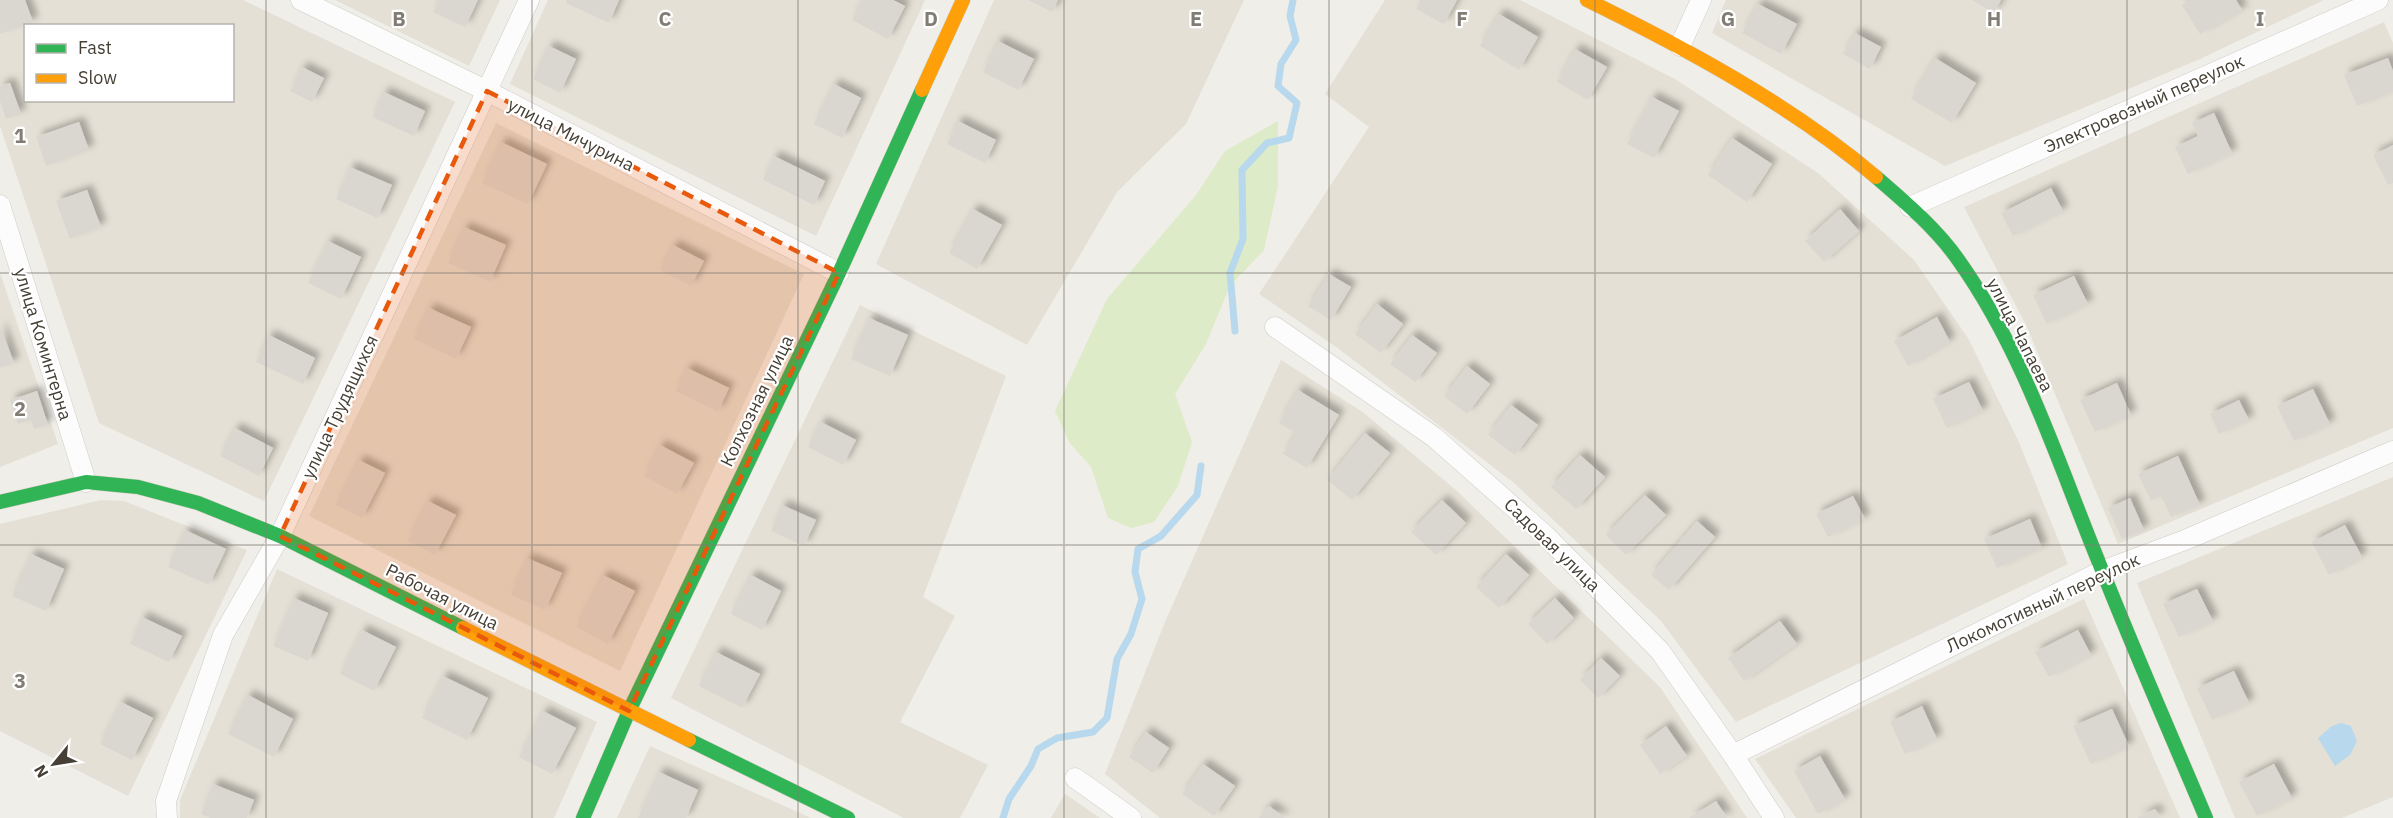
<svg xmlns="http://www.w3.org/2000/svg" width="2393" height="818" font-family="'IBM Plex Sans',sans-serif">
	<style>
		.residential { fill: #e4e0d5; fill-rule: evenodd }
		.green { fill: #ddebc8 }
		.water { fill: #b8d8ee }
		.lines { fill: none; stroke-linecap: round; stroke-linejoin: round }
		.stream { stroke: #b8d8ee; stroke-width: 7 }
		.building { fill: #dad7d1; filter: url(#shadow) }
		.street-casing { stroke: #cecbc6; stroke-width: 21 }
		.fast-casing { stroke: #d0cbbf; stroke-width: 15 }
		.slow-casing { stroke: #d0cbbf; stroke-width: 15 }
		.street { stroke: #fdfcfc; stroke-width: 20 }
		.fast { stroke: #30b455; stroke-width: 14 }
		.slow { stroke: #ff9f0a; stroke-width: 14 }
		.marked { fill: #e8590c; fill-opacity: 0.2; stroke: #e8590c; stroke-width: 4.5; stroke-dasharray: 12 8; stroke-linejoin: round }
		.grid { fill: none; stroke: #817c74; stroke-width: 1.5; stroke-opacity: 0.55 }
		.labels { text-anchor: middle; stroke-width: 4.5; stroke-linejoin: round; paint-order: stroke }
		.street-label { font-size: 18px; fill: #453f35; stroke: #fff }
		.grid-label { font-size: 20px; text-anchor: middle; font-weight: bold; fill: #817c74; stroke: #fff; stroke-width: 4.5; stroke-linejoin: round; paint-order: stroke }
	</style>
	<defs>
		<filter id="shadow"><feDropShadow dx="5.5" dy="-5.5" stdDeviation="3" flood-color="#0004"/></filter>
	</defs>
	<rect width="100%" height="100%" fill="#f0eee8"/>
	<g class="residential">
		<path d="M0 0H243L455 102 264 501 99 423 0 126ZM26 26H232V100H26Z"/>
		<path d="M335 0H500L469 66Z"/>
		<path d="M548 0H925L816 236 510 84Z"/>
		<path d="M994 0H1244L1186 124 1117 192 1027 345 876 264Z"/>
		<path d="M1385 0H1520L1675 79 1818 173 1914 260 1968 338 2018 440 2068 564 1736 722 1661 621 1514 483 1339 349 1259 294 1369 127 1325 94Z"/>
		<path d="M1726 0H2324L2200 59 1945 166 1712 33Z"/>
		<path d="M2384 22 2393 43V428L2118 544 2026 325 1964 207Z"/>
		<path d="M496 123 804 274 620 671 309 516Z"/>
		<path d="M0 273 58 444 0 467Z"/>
		<path d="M860 305 1006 376 923 597 955 616 900 722 988 765 960 818H904L671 698Z"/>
		<path d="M1281 360 1364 413 1457 491 1660 687 1747 818H1160L1105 774 1165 622Z"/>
		<path d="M2393 477V797L2342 818H2235L2137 583Z"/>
		<path d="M101 500 124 501 247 550 128 796 0 731V524Z"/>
		<path d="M277 569 597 722 554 818H180V800Z"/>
		<path d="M2084 599 2180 818H1796L1755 759Z"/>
		<path d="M650 746 811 818H617Z"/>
		<path d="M1065 794 1100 818H1051Z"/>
	</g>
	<path class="green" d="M1278 121V186L1264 250 1230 286 1206 344 1175 394 1192 442 1178 486 1154 522 1131 528 1108 518 1091 467 1069 442 1055 411 1107 299 1196 195 1225 151Z"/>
	<path class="water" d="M2341 723 2351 726 2357 741 2350 755 2335 766 2318 738 2332 726Z"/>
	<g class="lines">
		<g class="stream">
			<path d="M1235 331 1230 273 1243 239 1242 170 1267 143 1289 138 1297 103 1278 86 1281 64 1296 40 1290 16 1293 0"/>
			<path d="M1003 818 1009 799 1031 766 1038 749 1057 738 1093 732 1107 718 1117 659 1131 634 1142 599 1135 572 1138 549 1161 536 1197 495 1201 466"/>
		</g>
	</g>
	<g class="building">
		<path d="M0 0H25L33 22 0 34Z"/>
		<path d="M439 0H478L465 27 433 12Z"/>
		<path d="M567 0H619L609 23 566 3Z"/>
		<path d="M862 0H893L905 6 888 39 852 20Z"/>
		<path d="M1028 0H1058L1052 12Z"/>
		<path d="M1421 0H1457L1444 24 1416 9Z"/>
		<path d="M1972 0H2001L1994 13Z"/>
		<path d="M2190 0H2236L2242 10 2200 34 2182 5Z"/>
		<path d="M1758 4 1797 24 1781 54 1742 33Z"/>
		<path d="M1499 14 1538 37 1519 70 1480 46Z"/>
		<path d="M1855 33 1881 47 1870 69 1843 54Z"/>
		<path d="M998 41 1034 59 1018 90 983 72Z"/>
		<path d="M549 46 576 59 560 93 533 79Z"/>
		<path d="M1575 49 1607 67 1588 100 1557 82Z"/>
		<path d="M1935 58 1976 83 1952 123 1911 99Z"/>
		<path d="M2388 58 2393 71V92L2357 106 2344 75Z"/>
		<path d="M302 67 324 78 312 102 290 91Z"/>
		<path d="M10 83 21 114 6 119 0 101V86Z"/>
		<path d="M834 84 861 98 842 138 814 124Z"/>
		<path d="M384 92 425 111 414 136 372 117Z"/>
		<path d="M1652 97 1679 111 1654 158 1627 144Z"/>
		<path d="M2214 113 2232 153 2188 174 2175 147 2198 136 2192 123Z"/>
		<path d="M958 121 996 140 985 163 947 144Z"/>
		<path d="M79 122 89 150 46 166 36 137Z"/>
		<path d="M1732 138 1772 164 1747 202 1708 175Z"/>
		<path d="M501 142 547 164 528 204 482 183Z"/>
		<path d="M2393 145V183L2388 185 2373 155Z"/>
		<path d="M774 156 825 181 814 205 763 180Z"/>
		<path d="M350 167 392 185 377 218 336 199Z"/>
		<path d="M2051 188 2063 211 2013 236 2001 213Z"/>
		<path d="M87 190 101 227 70 239 56 201Z"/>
		<path d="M973 209 1002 225 977 269 949 253Z"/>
		<path d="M1840 209 1859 231 1824 262 1805 241Z"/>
		<path d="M464 227 506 245 490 282 448 263Z"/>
		<path d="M328 241 361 257 341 299 308 283Z"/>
		<path d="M673 245 704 261 691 286 660 270Z"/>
		<path d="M1329 274 1351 287 1331 320 1308 306Z"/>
		<path d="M2074 276 2088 304 2047 324 2033 295Z"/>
		<path d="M1377 304 1403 324 1381 353 1355 334Z"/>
		<path d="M429 308 471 327 456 359 414 339Z"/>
		<path d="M1937 317 1950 342 1908 366 1894 341Z"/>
		<path d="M869 318 908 335 890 376 851 359Z"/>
		<path d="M0 326 14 363 0 368Z"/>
		<path d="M269 335 315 358 303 384 256 362Z"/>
		<path d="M1412 335 1437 353 1415 382 1390 364Z"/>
		<path d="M1467 366 1490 384 1467 414 1444 396Z"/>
		<path d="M687 368 729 388 718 412 676 391Z"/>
		<path d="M1969 382 1983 411 1947 428 1933 399Z"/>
		<path d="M2117 383 2131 415 2095 432 2080 400Z"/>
		<path d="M2313 389 2330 424 2294 441 2277 406Z"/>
		<path d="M1298 390 1339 415 1307 468 1283 454 1296 433 1279 423Z"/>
		<path d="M37 391 48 425 34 429 31 420 18 424 10 400Z"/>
		<path d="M2239 400 2249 420 2219 434 2210 414Z"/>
		<path d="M1511 405 1538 425 1515 455 1488 435Z"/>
		<path d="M821 422 856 440 843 465 808 447Z"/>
		<path d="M235 428 273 448 259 476 220 456Z"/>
		<path d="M1365 433 1390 453 1352 500 1327 480Z"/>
		<path d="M660 445 694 463 677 494 644 476Z"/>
		<path d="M1580 455 1605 477 1576 509 1551 487Z"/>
		<path d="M2178 456 2200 505 2171 517 2161 496 2151 501 2138 474Z"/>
		<path d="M359 460 385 473 362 518 336 505Z"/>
		<path d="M1645 495 1666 515 1626 555 1606 535Z"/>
		<path d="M1853 496 1865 519 1828 537 1816 514Z"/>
		<path d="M2130 498 2144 530 2122 539 2108 508Z"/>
		<path d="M1442 500 1466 523 1436 555 1411 532Z"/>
		<path d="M428 501 456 515 435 555 408 541Z"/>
		<path d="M782 505 816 520 804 546 771 531Z"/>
		<path d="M2030 519 2042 548 1997 568 1984 539Z"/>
		<path d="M1697 521 1715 537 1669 590 1651 575Z"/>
		<path d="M2345 525 2362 557 2329 575 2312 542Z"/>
		<path d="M185 530 226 549 209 585 168 567Z"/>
		<path d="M31 554 64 569 46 611 12 596Z"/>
		<path d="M1506 554 1529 575 1499 608 1476 587Z"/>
		<path d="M527 558 562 573 545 610 511 595Z"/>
		<path d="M603 575 635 591 608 644 576 627Z"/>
		<path d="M751 575 781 591 762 630 731 614Z"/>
		<path d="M2197 589 2213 621 2179 637 2163 604Z"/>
		<path d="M294 598 328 613 308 661 273 646Z"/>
		<path d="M1555 598 1574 618 1547 644 1528 624Z"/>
		<path d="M142 617 182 636 169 662 130 644Z"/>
		<path d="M1780 621 1797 644 1744 681 1728 658Z"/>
		<path d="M362 630 396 647 374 691 340 674Z"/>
		<path d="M2078 630 2091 655 2049 677 2035 652Z"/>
		<path d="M716 652 760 674 742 708 699 686Z"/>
		<path d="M1601 658 1620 676 1598 698 1580 680Z"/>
		<path d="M2234 671 2249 703 2212 720 2197 688Z"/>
		<path d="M443 676 488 698 467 740 422 718Z"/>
		<path d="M248 695 293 719 274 757 228 734Z"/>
		<path d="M121 702 153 718 132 760 100 744Z"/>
		<path d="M1922 706 1937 739 1905 754 1890 722Z"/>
		<path d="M2112 709 2129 746 2091 764 2073 726Z"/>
		<path d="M543 711 576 728 552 774 519 757Z"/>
		<path d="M1666 726 1687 756 1660 774 1640 745Z"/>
		<path d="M1146 732 1169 748 1153 773 1129 757Z"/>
		<path d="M1820 756 1845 799 1818 814 1794 771Z"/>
		<path d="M1203 764 1235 786 1214 816 1182 794Z"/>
		<path d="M2274 764 2292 798 2257 816 2239 782Z"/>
		<path d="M659 772 698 790 686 818H638Z"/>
		<path d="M213 784 254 800 247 818H210L201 814Z"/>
		<path d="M1716 801 1727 818H1689Z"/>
		<path d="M1269 806 1285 818H1259Z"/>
		<path d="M2155 809 2160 818H2137Z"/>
	</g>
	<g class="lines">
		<defs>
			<g id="street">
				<path d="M301 0 487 91 839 273"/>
				<path d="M1680 46 1701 0"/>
				<path d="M0 205 86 482"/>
				<path d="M1910 207 2378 0"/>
				<path d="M1275 327 1434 437 1546 536 1660 651 1733 755 1774 818"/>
				<path d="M1733 755 2102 571 2185 540 2393 451"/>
				<path d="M1075 778 1131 818"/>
				<path d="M167 818 166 801 223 635 280 536 529 0"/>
			</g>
			<g id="fast">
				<path d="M1876 177C1905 202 1937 229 1959 261 2025 354 2059 466 2102 570 2135 653 2171 735 2206 818"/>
				<path d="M0 502 86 482 138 487 198 503 280 536 463 628"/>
				<path d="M689 740 848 818"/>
				<path d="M583 818 629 711 839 273 922 90"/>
			</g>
			<g id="slow">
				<path d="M1587 0C1685 48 1793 106 1876 177"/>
				<path d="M922 90 963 0"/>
				<path d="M463 628 689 740"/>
			</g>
		</defs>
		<use href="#street" class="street-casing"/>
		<use href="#fast" class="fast-casing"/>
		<use href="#slow" class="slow-casing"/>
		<use href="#street" class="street"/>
		<use href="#fast" class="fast"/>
		<use href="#slow" class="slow"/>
	</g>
	<path class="marked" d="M487 91 839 273 629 711 280 536Z"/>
	<path class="grid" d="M266 0V818M532 0V818M798 0V818M1064 0V818M1329 0V818M1595 0V818M1861 0V818M2127 0V818M0 273H2393M0 545H2393"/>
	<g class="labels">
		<g class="street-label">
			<text transform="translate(2144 104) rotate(-24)" y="6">Электровозный переулок</text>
			<text transform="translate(571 135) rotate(27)" y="6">улица Мичурина</text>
			<text transform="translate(2020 335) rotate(63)" y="6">улица Чапаева</text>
			<text transform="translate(43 344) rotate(73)" y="6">улица Коминтерна</text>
			<text transform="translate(757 401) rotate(-64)" y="6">Колхозная улица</text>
			<text transform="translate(340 407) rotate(-65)" y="6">улица Трудящихся</text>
			<text transform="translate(1552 545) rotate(44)" y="6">Садовая улица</text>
			<text transform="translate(442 597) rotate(27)" y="6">Рабочая улица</text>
			<text transform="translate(2043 603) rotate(-25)" y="6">Локомотивный переулок</text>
		</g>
	</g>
	<g class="grid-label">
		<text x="399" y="26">B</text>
		<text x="665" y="26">C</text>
		<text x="931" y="26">D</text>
		<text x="1196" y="26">E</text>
		<text x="1462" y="26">F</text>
		<text x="1728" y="26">G</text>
		<text x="1994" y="26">H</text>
		<text x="2260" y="26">I</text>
		<text x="20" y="143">1</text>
		<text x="20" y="416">2</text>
		<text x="20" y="688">3</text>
	</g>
	<rect x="24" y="24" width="210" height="78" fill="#ffffff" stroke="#b5b2ae" stroke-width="1.5"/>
	<rect x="36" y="44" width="30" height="9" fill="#30b455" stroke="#b5b2ae" stroke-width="1.5"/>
	<text x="78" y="54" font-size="18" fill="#453f35">Fast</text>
	<rect x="36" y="74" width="30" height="9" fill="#ff9f0a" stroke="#b5b2ae" stroke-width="1.5"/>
	<text x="78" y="84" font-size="18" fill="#453f35">Slow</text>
	<g transform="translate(54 764) rotate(240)" stroke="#ffffff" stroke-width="4.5" paint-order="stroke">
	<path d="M0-4.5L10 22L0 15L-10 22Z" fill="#453f35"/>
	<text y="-9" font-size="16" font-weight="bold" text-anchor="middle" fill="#453f35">N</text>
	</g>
</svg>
